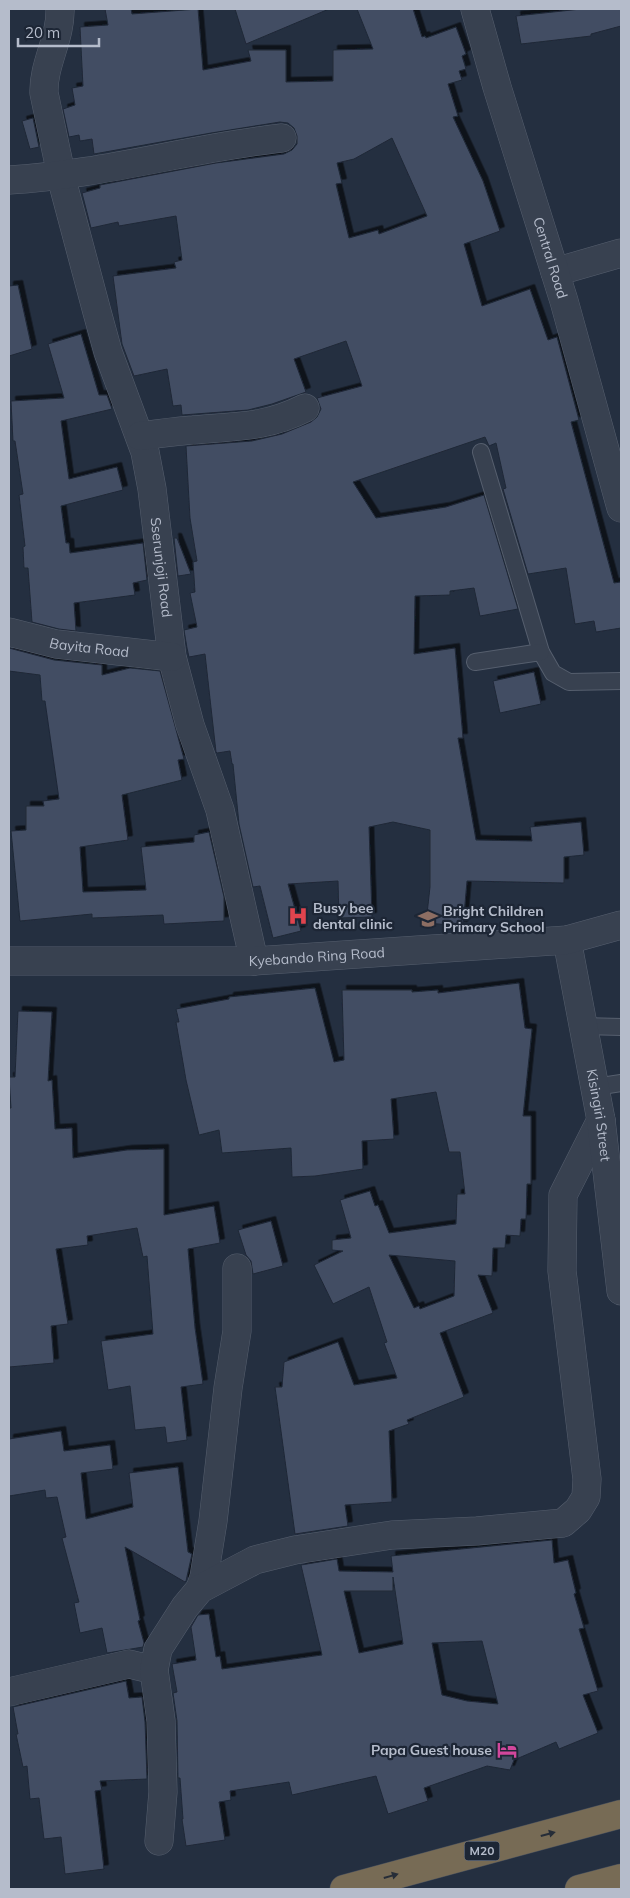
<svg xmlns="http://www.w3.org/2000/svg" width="630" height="1898" font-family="Mulish,sans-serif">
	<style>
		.building { fill: #434e63; stroke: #1f2837; fill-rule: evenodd; filter: url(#shadow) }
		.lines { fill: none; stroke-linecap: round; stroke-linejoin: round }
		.service-casing { stroke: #565f6e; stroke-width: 18 }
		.minor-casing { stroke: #565f6e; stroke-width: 29 }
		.tertiary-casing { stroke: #565f6e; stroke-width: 29 }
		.motorway-casing { stroke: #434c5b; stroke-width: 29 }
		.service { stroke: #384150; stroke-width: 16 }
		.minor { stroke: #384150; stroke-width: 28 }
		.tertiary { stroke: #384150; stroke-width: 28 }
		.motorway { stroke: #776b55; stroke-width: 28 }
		.oneway { fill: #262d38 }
		.labels { text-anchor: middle; stroke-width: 4.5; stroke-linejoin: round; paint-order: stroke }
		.shield { fill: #1d2635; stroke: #878f9e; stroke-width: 1 }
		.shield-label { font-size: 12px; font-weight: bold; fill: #b5bccb }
		.street-label { font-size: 14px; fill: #b5bccb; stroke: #1d2635 }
		.poi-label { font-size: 14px; font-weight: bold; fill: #b5bccb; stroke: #1d2635; text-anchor: start }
	</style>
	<defs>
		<filter id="shadow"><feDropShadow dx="4.5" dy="-4.5" stdDeviation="0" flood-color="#0009"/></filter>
	</defs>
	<rect width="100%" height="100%" fill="#242f40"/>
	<g class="building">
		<path d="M105 9H131L132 14 198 9 203 70 251 61 248 50H286V82L333 81V50L373 49 357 9H413L422 37 425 36 426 38 456 27 466 54 462 56 466 69 459 71 462 80 448 84 458 116 453 117 483 181 500 231 464 244 482 306 530 289 548 340 557 337 579 420 571 422 614 583 621 582V628L596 632 594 621 575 624 566 568 528 574 503 489 506 488 496 443 489 446 485 437 353 482 376 518 446 507 484 495 518 609 480 616 474 588 450 591V595L415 596 414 654 455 648 463 738H458L476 840 532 841 530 827 581 822 584 855 564 857V883L467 881 463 926 426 923 430 887V830L393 822 369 827 372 917 339 918 338 881 288 884 301 931 273 938 260 886 253 887 239 824 233 764H232L230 751 217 753 216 752 205 654 189 657 187 648 184 630 197 627 190 593 195 592 193 562 197 561 190 518 186 446 252 441 282 434 311 422 317 417 321 409 317 398 362 386 346 341 294 359 306 392 272 404 248 410 182 415 181 405 173 406 167 369 134 376 122 344 113 276 176 268 174 262 182 260 176 216 119 226 118 222 91 228 82 193 100 188V185L216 163 284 154 292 150 297 144V136L294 128 288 123 280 122 211 133 94 154 92 139 80 141 79 135 69 137 63 109 75 105 72 88 83 86 80 27 108 25ZM392 138 427 216 379 234 378 230 349 238 336 184 342 183 337 163 354 159Z"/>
		<path d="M235 9H329L246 44Z"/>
		<path d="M581 9H621V26L591 34V36L521 44 516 16Z"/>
		<path d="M33 118 39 147 30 149 22 121Z"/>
		<path d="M18 285 32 349 9 356V286Z"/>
		<path d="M81 334 99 395H107L112 409 61 421 69 479 117 467 123 490 61 506 66 543H69L70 553 143 543 147 580 133 583 135 595 74 603 76 631 59 629 32 622 28 568H24L23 547 25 546 19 495 23 494 15 441H13L11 401 64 398 48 344Z"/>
		<path d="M174 538H177L191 574 178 576Z"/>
		<path d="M9 648 54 660 102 665V675L130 668 160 671 184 759 178 760 182 780 122 795 128 840 80 847 83 892 146 890 141 847 194 842V835L209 832 224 897V921L164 924 163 915 92 918V914L20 921 11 831 26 830V806H44L43 801 59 799 45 701H42L40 675 9 671Z"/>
		<path d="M534 672 541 704 500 713 493 681Z"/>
		<path d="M519 983 525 1028 532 1029 523 1116H531V1184H527L526 1219H521L520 1236 506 1235 505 1248H493L492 1276 478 1275 493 1313 440 1333 464 1397 407 1420 409 1424 389 1431 392 1502 345 1505 348 1526 295 1534 275 1387H282L284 1362 338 1342 354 1385 397 1378 384 1343 387 1342 369 1287 333 1304 314 1265 343 1251 332 1250V1240L351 1238 340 1200 370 1191 375 1206 378 1205 389 1233 456 1224 457 1194H465L460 1152H449L436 1092 391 1099 394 1139 362 1141 363 1169 315 1176 292 1177 291 1148 222 1153 219 1130 199 1135 186 1080 176 1022H179L176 1009 229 999V997L315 988 334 1062 344 1060 342 990H412V992L438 990V993ZM389 1255 455 1261 454 1296 420 1309 419 1306 414 1308Z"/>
		<path d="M18 1011 52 1012 48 1081 52 1080 55 1129 72 1128 73 1158 127 1150 164 1149V1215L214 1206 220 1243 188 1249 195 1328 203 1384 181 1387 187 1440 167 1443 165 1427 135 1430 130 1386 108 1390 101 1341 153 1334 147 1256 143 1257 137 1228 87 1236 88 1245 56 1249 68 1324 51 1326 54 1363 9 1367V1108H11L9 1077H15Z"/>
		<path d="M271 1221 283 1266 253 1274 251 1261 246 1255 238 1230Z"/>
		<path d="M61 1431 64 1451 110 1445 113 1469 81 1473 86 1519 133 1507 129 1473 178 1467 188 1552 192 1554 186 1581 185 1582 125 1547 140 1620 138 1621 144 1643 143 1647 107 1653 102 1628 80 1633 74 1603 79 1602 62 1538 66 1537 57 1497 46 1498 45 1490 9 1496V1439Z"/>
		<path d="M552 1540 554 1563 568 1560 576 1593 574 1594 584 1628 579 1629 598 1691 583 1695 598 1733 559 1749 556 1742 514 1760 510 1770 487 1766 424 1788 428 1801 388 1814 376 1776 292 1795 289 1782 230 1791 231 1800 219 1802 225 1840 186 1846 182 1819H183L180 1778H178L177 1721 173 1693 177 1692 172 1664 196 1660 191 1627 198 1615 209 1614 216 1657 220 1656 222 1669 322 1655 301 1565 337 1559 339 1571 393 1572 391 1556ZM393 1577 403 1644 359 1653 344 1591H393ZM482 1641 498 1704 467 1701 442 1695 432 1643Z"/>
		<path d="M126 1681 129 1698 142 1697 145 1722 147 1779 100 1781 102 1790 95 1791 104 1869 65 1874 61 1837 44 1839 39 1798 30 1799 27 1766 23 1767 16 1734H18L13 1707Z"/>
	</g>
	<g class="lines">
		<defs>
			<g id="service">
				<path d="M481 452 541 652 553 673 569 682 621 681"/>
				<path d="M475 662 541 652"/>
				<path d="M583 1026 621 1027"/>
				<path d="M595 1087 621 1083"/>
			</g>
			<g id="minor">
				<path id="s1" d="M60 9C61 38 43 64 44 93L64 188 97 312 108 352 145 452 152 489 172 657 190 725 220 810 254 961"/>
				<path d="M9 180C101 175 190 148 282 138"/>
				<path d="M555 272 621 253"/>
				<path d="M140 436C158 434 176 431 193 430 237 426 265 428 305 408"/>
				<path id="s2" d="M9 632 56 644 172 657"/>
				<path d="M200 1589 204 1577 213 1521 228 1388 237 1331V1268"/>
				<path d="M9 1692 129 1664 154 1670"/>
				<path d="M159 1841 163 1792 161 1721 154 1670 158 1649 185 1607 200 1589 255 1560 295 1550 392 1535 477 1531 563 1523 578 1510 586 1497 587 1479 562 1271 563 1195 601 1120"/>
			</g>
			<g id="tertiary">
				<path id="s3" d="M475 9 497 87 564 301 621 508"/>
				<path id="s4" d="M567 940 601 1120 621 1291"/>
				<path id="s5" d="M9 961H254L567 940 621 925"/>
			</g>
			<g id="motorway">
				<path d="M344 1889 621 1814"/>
				<path d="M579 1889 621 1878"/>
			</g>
		</defs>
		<use href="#service" class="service-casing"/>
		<use href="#minor" class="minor-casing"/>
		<use href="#tertiary" class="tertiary-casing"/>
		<use href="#motorway" class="motorway-casing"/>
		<use href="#service" class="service"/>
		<use href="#minor" class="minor"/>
		<use href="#tertiary" class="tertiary"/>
		<use href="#motorway" class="motorway"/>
	</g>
	<defs><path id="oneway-solid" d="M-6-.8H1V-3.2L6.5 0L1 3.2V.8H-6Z" transform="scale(1.25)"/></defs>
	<g class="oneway">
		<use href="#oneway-solid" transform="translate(548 1834) rotate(-15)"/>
		<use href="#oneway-solid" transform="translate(391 1876) rotate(-16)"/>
	</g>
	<defs>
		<symbol id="hospital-bare" viewBox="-9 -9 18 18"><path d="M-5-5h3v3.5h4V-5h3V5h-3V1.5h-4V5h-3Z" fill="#e0444e" stroke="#1d2635" stroke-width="2.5" paint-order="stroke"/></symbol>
		<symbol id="school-bare" viewBox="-9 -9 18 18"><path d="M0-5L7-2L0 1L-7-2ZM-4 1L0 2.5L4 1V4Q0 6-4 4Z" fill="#8d6e63" stroke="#1d2635" stroke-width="2.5" paint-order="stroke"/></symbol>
		<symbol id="hotel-bare" viewBox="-9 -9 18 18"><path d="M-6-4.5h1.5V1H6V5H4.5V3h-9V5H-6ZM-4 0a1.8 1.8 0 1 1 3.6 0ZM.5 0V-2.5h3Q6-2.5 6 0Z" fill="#d1479c" stroke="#1d2635" stroke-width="2.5" paint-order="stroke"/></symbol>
	</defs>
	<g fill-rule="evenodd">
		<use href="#hospital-bare" x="284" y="902" width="28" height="28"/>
		<use href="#school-bare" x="414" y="905" width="28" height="28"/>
		<use href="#hotel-bare" x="493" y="1736" width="28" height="28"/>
	</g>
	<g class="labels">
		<rect class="shield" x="464.5" y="1841.5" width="35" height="19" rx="4"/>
		<g class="shield-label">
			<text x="482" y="1855">M20</text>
		</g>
		<g class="street-label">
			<text dy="5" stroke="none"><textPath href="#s3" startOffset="260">Central Road</textPath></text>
			<text dy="5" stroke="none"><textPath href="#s1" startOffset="576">Sserunjoji Road</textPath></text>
			<text dy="5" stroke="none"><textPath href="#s2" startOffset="82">Bayita Road</textPath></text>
			<text dy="5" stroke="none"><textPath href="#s5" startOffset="308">Kyebando Ring Road</textPath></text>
			<text dy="5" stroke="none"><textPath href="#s4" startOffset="178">Kisingiri Street</textPath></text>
		</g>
		<g class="poi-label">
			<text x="313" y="913">Busy bee<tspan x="313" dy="16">dental clinic</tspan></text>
			<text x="443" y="916">Bright Children<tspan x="443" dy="16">Primary School</tspan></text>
			<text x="492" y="1755" text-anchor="end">Papa Guest house</text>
		</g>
	</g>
	<rect width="630" height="1898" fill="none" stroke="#b5bccb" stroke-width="20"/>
	<path d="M18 38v8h81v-8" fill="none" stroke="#b5bccb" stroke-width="2.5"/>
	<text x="25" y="38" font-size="15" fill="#b5bccb" stroke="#1d2635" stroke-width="4" paint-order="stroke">20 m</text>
</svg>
